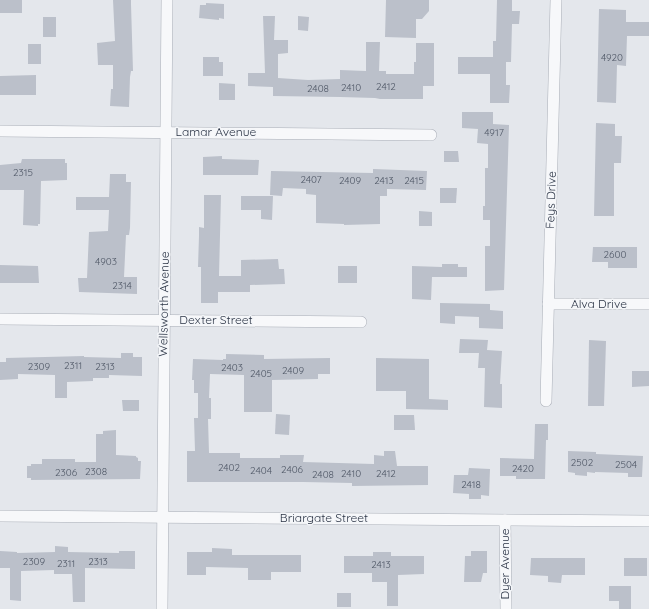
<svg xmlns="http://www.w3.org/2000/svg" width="649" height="609" font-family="Quicksand,sans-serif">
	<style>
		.building { fill: #bbc0ca }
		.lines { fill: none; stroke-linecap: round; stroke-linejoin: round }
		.minor-casing { stroke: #a9aeb7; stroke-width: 12 }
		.minor { stroke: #f7f8fa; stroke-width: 11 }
		.labels { text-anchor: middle; stroke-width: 3; stroke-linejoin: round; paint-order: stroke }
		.number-label { font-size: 10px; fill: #4f5766 }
		.street-label { font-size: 12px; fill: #2b3445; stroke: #f4f6f9 }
	</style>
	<rect width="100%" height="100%" fill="#e4e7ec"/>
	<g class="building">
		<rect x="0" y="0" width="22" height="13"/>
		<path d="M113 0H131V4L133 71H131L130 77 129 107 110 106 111 89H113V65H98L97 43 115 41Z"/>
		<path d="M386 0H429V11L422 19H416V38L385 37Z"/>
		<path d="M497 0H512V11H520L519 24H512L511 62H506V85H510L509 103H490V74H458V57H493V41H496Z"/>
		<path d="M206 3 224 4V19L219 18V20L199 18 200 5H206Z"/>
		<path d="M599 9 626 10V22H649V36H627L626 66 617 65 616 103 597 102Z"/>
		<path d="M263 16H275L274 40H288V53L278 54V78L308 80 340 79V70L366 71V42H380L379 71H386V74H414V62H416V43H434V86H423V99H380L375 98 340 97 273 96V87L248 86V73H265Z"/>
		<path d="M298 16 309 17 308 31 298 30Z"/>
		<rect x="43" y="17" width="13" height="20"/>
		<rect x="28" y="44" width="13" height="20"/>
		<path d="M203 57H219V62H223V76H203Z"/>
		<path d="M36 75V95H0V76Z"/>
		<path d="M219 83 235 84V100H219Z"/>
		<path d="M462 112H493V124L509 125 504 290 485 291V246H490V220H483V206H485V168H488V144L477 143 478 129 462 128Z"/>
		<path d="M596 123 615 124V136H622L621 163H614V216H594Z"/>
		<path d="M444 151H458L459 162H444Z"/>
		<path d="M222 156V159L259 160 258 175H203V157Z"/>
		<path d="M22 159H65V163H67V180L41 181 40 224H38V226L23 225 24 190H0V165L21 163Z"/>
		<path d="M373 169 427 171 426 190 387 189V196H380V224L344 225V224L316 223V195L306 194V189L283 188 282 196 270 195 271 171 373 173Z"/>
		<path d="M110 174H126V182H131L130 228 129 235H126L124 277H137V294L79 292 78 278H87L89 232 108 231 109 210H76V197H109Z"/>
		<path d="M440 188H457L456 203H440Z"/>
		<path d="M204 195H221L219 276H241V260L278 259 279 269H284L285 284 250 285V292H218V303H201V267H198L199 236V227L204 228Z"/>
		<path d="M241 196H273L272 220 261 219V210H241Z"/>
		<path d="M419 211 432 212V226H419Z"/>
		<path d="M593 247H637V268H608V262H592Z"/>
		<path d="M442 264H458V267H467V277H432L431 300 412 299V266L442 267Z"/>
		<path d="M0 265 38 266 39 283H0Z"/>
		<rect x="338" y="266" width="19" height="17"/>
		<path d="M440 303 490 304V310L503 311V329L479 328V317L455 316V324L440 323Z"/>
		<path d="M460 339 488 340 487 350 502 351 500 384H502V408L484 407 485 368H478L479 353H459Z"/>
		<path d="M589 340 606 341 604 406H588Z"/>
		<path d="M121 353H133V357H142V376L109 375V378H93V381L67 382V398H55V375L18 374V379L0 380V362H6V358L84 356V357L121 358Z"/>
		<path d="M226 354 264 355V359L330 358V374H318V379L272 380V412H244V375L210 374 209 398H211V419H208L209 453H240V458H280V455H304L303 462 374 464V455L384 456V451H395L397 466H428V485L352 486V483L303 482H187V451H195L194 418H198V393H194V380H192L193 359 223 360V359H226Z"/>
		<path d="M376 358 429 359V399L448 400V410L406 409V391H376Z"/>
		<path d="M632 371H649V386L632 387Z"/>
		<path d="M122 400H139V411H123Z"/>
		<path d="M276 414 290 415 289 435 275 434Z"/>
		<path d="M394 415H414L415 430H394Z"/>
		<path d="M535 424H548V440H546L545 479H516V476H500V458L534 459Z"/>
		<path d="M116 430V455L136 456V457L138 458V461H141L140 479 31 480V478H27V466H31V464H42V459H75V462H96V434H103V431Z"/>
		<path d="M568 451 596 452V454L643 456 642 477H628V473L595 472V473L587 472V476L575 475V473L568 472Z"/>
		<path d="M469 468 490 469 489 496 481 495V499H469V494L453 493 454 475H468Z"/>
		<path d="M55 546 68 547V552L119 553V551H135V569L85 568V602H73L72 574H54V570L21 571V601L10 600V568H0V551L17 552V553L55 552Z"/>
		<path d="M212 548 232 549V555H301V572H271V580H248V568L206 567V575H187V552H212Z"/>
		<path d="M471 551H487V573H483L481 582H464L465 556H471Z"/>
		<path d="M373 552H391V556H424V574L398 575V606H387V582H372V573H344V556H373Z"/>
		<path d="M531 558H585V575H562L561 583 548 582V576L530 575Z"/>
		<rect x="624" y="558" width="23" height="18"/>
		<path d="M609 586H631V609H619V601H609Z"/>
		<rect x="337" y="593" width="14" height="14"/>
	</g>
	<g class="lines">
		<defs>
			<g id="minor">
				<path d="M0 131 431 135"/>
				<path d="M548 304H649"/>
				<path d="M0 319 361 322"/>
				<path d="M546 401 556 0"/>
				<path d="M0 516 649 521"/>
				<path d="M505 520 506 609"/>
				<path d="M162 609 167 0"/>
			</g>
		</defs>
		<use href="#minor" class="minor-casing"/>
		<use href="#minor" class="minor"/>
	</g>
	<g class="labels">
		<g class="number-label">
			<text x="612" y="61">4920</text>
			<text x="386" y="90">2412</text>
			<text x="351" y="91">2410</text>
			<text x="318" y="92">2408</text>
			<text x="494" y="136">4917</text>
			<text x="23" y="176">2315</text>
			<text x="311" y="183">2407</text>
			<text x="350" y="184">2409</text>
			<text x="384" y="184">2413</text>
			<text x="414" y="184">2415</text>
			<text x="615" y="258">2600</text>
			<text x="106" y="265">4903</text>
			<text x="122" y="289">2314</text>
			<text x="73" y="369">2311</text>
			<text x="39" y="370">2309</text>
			<text x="105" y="370">2313</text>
			<text x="232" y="371">2403</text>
			<text x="293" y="374">2409</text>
			<text x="261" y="377">2405</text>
			<text x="582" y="466">2502</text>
			<text x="626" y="468">2504</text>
			<text x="229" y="471">2402</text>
			<text x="523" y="472">2420</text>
			<text x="292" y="473">2406</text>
			<text x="261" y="474">2404</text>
			<text x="96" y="475">2308</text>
			<text x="66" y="476">2306</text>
			<text x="351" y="477">2410</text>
			<text x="386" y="477">2412</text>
			<text x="323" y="478">2408</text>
			<text x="471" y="488">2418</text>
			<text x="34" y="565">2309</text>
			<text x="98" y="565">2313</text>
			<text x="66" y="567">2311</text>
			<text x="381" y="568">2413</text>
		</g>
		<g class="street-label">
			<text x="216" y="136">Lamar Avenue</text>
			<text transform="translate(551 200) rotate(-88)" y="4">Feys Drive</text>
			<text transform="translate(164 304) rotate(-89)" y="4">Wellsworth Avenue</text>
			<text x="599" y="308">Alva Drive</text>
			<text x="216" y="324">Dexter Street</text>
			<text x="324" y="522">Briargate Street</text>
			<text transform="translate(505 564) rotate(-90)" y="4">Dyer Avenue</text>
		</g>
	</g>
</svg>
